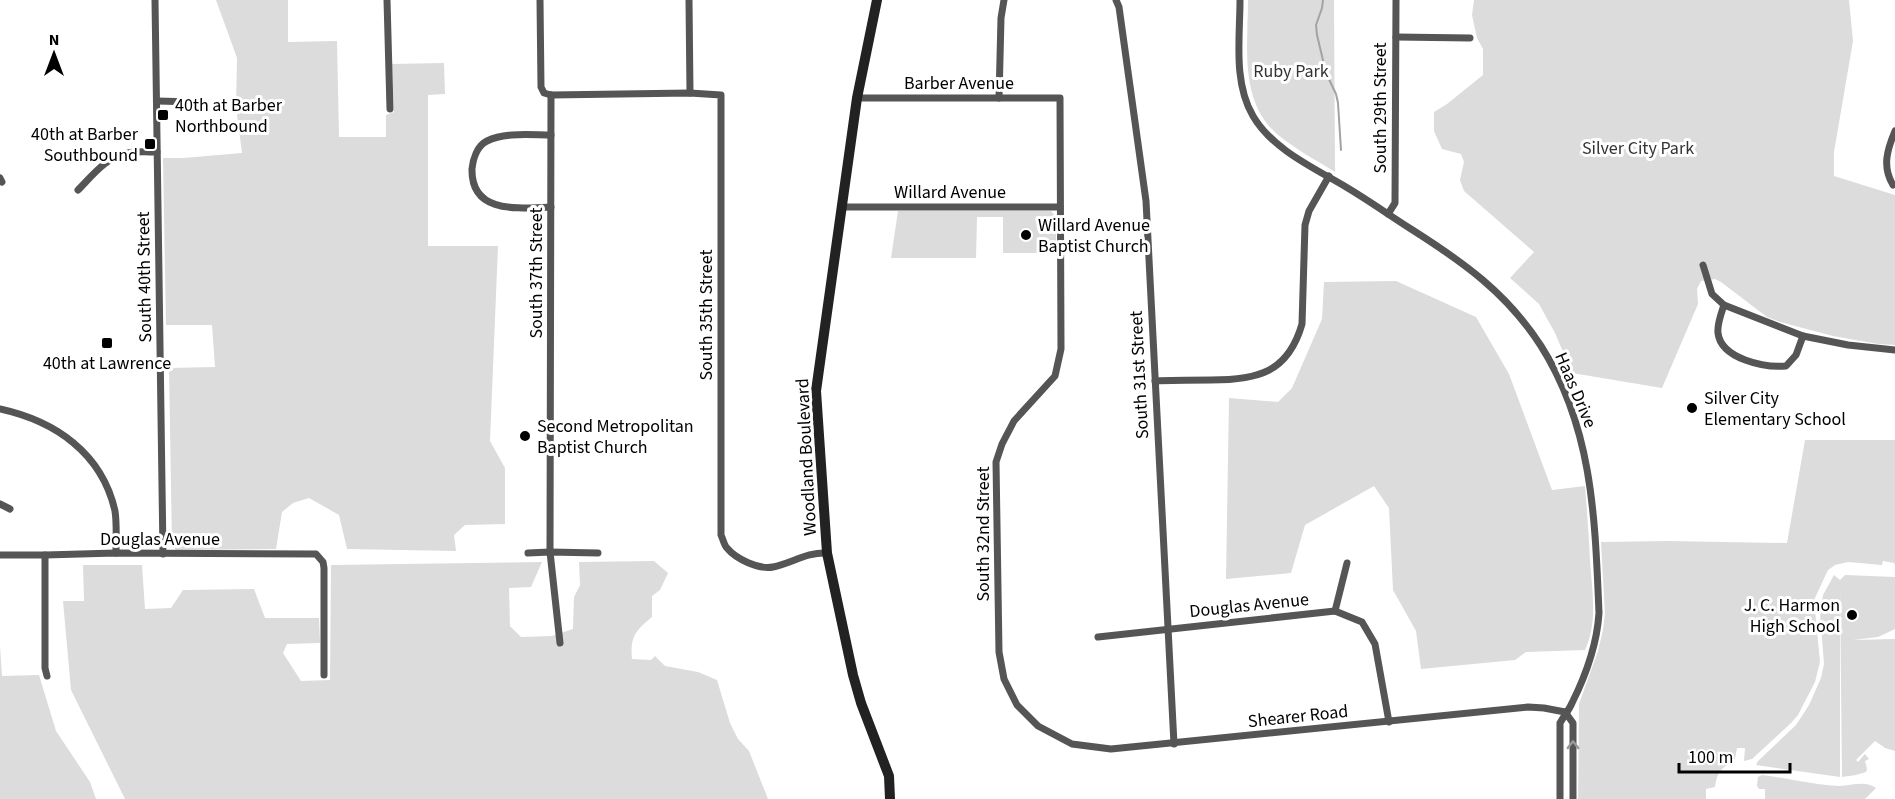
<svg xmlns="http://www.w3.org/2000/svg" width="1895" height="799" font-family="'Source Sans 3',sans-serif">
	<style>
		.green { fill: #dcdcdc }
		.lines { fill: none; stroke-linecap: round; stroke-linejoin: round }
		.stream { stroke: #a3a3a3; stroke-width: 2 }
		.street { stroke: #555; stroke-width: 7 }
		.secondary { stroke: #222; stroke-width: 10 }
		.oneway { stroke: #999 }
		.poi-dot { fill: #000; stroke: #fff; stroke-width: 2 }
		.labels { text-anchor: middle; stroke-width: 6; stroke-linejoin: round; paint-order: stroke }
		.park-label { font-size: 18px; fill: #333; stroke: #fff }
		.street-label { font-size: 18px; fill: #000; stroke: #fff }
		.poi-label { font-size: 18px; fill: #000; stroke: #fff; text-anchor: start }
	</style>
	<rect width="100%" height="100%" fill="#fff"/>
	<g class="green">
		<path d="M216 0H288V42L337 41 339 137H386V115L394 112 392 64 444 63 445 94 428 95V246H498L490 441 505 468V524L465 525 454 535 456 551 347 549 339 515 309 498 293 503 282 512 276 549 176 550 172 546 169 368 215 367 212 325H166L163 158H183L242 153 236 107 237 58Z"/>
		<path d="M1248 0H1334L1335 172C1316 160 1295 149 1277 134 1239 101 1248 46 1248 0Z"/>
		<path d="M1474 0H1849L1853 41 1834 152V176L1895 195V345L1878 344 1833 336 1780 322 1767 317 1721 282 1715 279 1701 281 1697 289 1698 304 1662 388 1572 373 1555 333 1539 304 1510 278 1534 252 1464 191 1460 180 1464 162 1461 154 1442 149 1434 131V112L1447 104 1483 75V49L1477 38 1472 15Z"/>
		<path d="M898 211H1051L1056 217V251L1054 253H1003V217H977L976 258H891Z"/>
		<path d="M1396 281 1476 317 1509 374 1552 490 1585 486C1587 511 1589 536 1590 561 1592 591 1598 622 1585 650L1526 652 1515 660 1421 669 1416 631 1393 590 1389 508 1374 486 1305 525 1291 573 1226 579 1229 398 1278 402 1292 388 1322 319 1324 282Z"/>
		<path d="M1805 440H1895V565L1894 563 1883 561 1882 565 1848 562 1835 565 1828 570 1814 600 1820 662 1815 682 1798 715 1791 723 1752 759 1744 761 1745 748H1737L1735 759C1721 770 1718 769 1715 787L1706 789V799H1578L1579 704 1598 651 1603 630 1605 614 1601 542 1668 541 1787 543Z"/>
		<path d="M654 561 668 573 660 590 652 596V617C635 631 630 637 632 659L651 660 655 656 665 666 698 672 717 680 730 723 738 739 749 751 768 799H125L71 690 63 601H84L83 565H142L145 609 171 608 183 590 254 589 265 618H319L320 643 287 644 283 653 301 681 330 680 331 565 542 562 531 587 509 588 510 626 521 637 552 636 573 629 574 597 580 585 579 562Z"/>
		<path d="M1834 575 1840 580 1845 575 1895 577V629L1878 637 1853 640 1895 639V751L1885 748 1875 741 1856 760 1858 762 1865 754 1869 759 1865 761 1867 769 1866 772 1856 775 1842 777 1840 588V777L1756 765 1758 761 1796 725 1809 705 1821 678 1824 664 1820 613 1823 595Z"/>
		<path d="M0 646 2 676 39 675 56 731 90 782 96 799H0Z"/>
		<path d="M1762 775C1787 778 1814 785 1839 786 1851 786 1865 780 1876 788L1865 799H1765V789H1759L1757 786 1758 777Z"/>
	</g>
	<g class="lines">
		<path class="stream" d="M1323 0 1322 8 1316 25 1317 35 1326 73 1336 94 1338 103 1341 150"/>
		<g class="street">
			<path d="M155 0 163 554"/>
			<path d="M387 0 390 109"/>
			<path d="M540 0 541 87 544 93 551 95"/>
			<path d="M689 0 690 93"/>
			<path d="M1116 0 1119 7 1146 201 1174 744"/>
			<path d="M1240 0C1240 37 1233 82 1253 116 1272 149 1314 168 1346 187 1368 200 1389 215 1411 229 1463 262 1507 293 1541 346 1593 428 1595 519 1599 613 1597 644 1586 675 1572 703 1569 710 1564 716 1560 723V799"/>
			<path d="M1396 37 1470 38"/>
			<path d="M551 95 690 93 721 95V535C723 539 724 545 727 548 736 559 759 570 773 567 792 563 807 552 827 553"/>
			<path d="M551 95 550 552 560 643"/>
			<path d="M857 98H1060L1061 349 1055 376 1014 421 1002 444 996 462 999 652 1004 679 1017 705 1038 726 1072 744 1111 749 1528 707 1544 708 1565 712"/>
			<path d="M999 98 1001 18 1004 0"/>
			<path d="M157 101 195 102"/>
			<path d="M0 178 2 182"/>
			<path d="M1893 185C1882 167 1887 150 1895 131"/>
			<path d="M78 190C92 176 107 156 128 153 137 151 148 152 157 152"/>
			<path d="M551 207C520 208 471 215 472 169 473 159 477 146 487 141 505 132 531 135 551 135"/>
			<path d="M841 207H1060"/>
			<path d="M1388 214 1395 203 1396 0"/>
			<path d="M1703 265 1712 294 1724 305 1803 336 1848 345 1895 350"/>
			<path d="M1724 305C1721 314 1717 324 1718 333 1721 359 1765 368 1786 366L1796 355 1803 336"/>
			<path d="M1155 381C1174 380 1192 380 1211 380 1257 380 1288 373 1302 324L1305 225 1309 211 1329 176"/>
			<path d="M0 409C55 421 102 453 115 511 117 524 116 539 116 553"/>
			<path d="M0 504 10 509"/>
			<path d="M528 553 550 552 598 553"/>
			<path d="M0 555H45L116 553 316 554 323 562 324 568V675"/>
			<path d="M45 555V668L47 676"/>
			<path d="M1335 611 1347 563"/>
			<path d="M1098 637 1335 611 1362 622 1375 644 1389 722"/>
			<path d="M1565 712 1573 723V799"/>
		</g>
		<path class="secondary" d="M877 0 857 98 816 391 827 553 853 675 861 703 889 776 890 799"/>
	</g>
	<defs><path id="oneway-chevron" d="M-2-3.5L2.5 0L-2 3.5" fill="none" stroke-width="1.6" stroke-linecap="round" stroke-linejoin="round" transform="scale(1.5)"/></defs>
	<use class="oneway" href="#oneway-chevron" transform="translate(1573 745) rotate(-90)"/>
	<g class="poi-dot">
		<rect x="157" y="109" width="12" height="12" rx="3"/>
		<rect x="144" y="138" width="12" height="12" rx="3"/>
		<circle cx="1026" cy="235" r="6"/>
		<rect x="101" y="337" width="12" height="12" rx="3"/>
		<circle cx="1692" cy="408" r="6"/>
		<circle cx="525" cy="436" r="6"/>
		<circle cx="1852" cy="615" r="6"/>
	</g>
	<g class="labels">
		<g class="park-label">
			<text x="1291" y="77">Ruby Park</text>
			<text x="1638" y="154">Silver City Park</text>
		</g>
		<g class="street-label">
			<text x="959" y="89">Barber Avenue</text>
			<text transform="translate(1380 108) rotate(-90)" y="6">South 29th Street</text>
			<text x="950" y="198">Willard Avenue</text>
			<text transform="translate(536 273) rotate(-90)" y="6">South 37th Street</text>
			<text transform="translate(144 277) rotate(-91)" y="6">South 40th Street</text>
			<text transform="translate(706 315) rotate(-90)" y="6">South 35th Street</text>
			<text transform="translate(1139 375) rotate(-93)" y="6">South 31st Street</text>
			<text transform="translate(1576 390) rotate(67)" y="6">Haas Drive</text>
			<text transform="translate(806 457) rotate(-93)" y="6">Woodland Boulevard</text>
			<text transform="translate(983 534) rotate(-90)" y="6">South 32nd Street</text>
			<text x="160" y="545">Douglas Avenue</text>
			<text transform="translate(1249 605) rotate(-6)" y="6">Douglas Avenue</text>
			<text transform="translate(1298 716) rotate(-6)" y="6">Shearer Road</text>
		</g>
		<g class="poi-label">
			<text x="175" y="111">40th at Barber<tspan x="175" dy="21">Northbound</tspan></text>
			<text x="138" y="140" text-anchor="end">40th at Barber<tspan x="138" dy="21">Southbound</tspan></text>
			<text x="1038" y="231">Willard Avenue<tspan x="1038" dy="21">Baptist Church</tspan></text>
			<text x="107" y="369" text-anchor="middle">40th at Lawrence</text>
			<text x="1704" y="404">Silver City<tspan x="1704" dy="21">Elementary School</tspan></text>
			<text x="537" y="432">Second Metropolitan<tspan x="537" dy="21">Baptist Church</tspan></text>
			<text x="1840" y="611" text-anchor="end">J. C. Harmon<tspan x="1840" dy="21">High School</tspan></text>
		</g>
	</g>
	<g transform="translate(54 54)" stroke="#ffffff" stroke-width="4.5" paint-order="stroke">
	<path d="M0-4.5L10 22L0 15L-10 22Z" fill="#000000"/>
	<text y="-9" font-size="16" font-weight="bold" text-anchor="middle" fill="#000000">N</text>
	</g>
	<path d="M1679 763v9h111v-9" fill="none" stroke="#000000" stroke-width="3"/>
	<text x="1688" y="763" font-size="18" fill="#000000" stroke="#ffffff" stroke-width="4.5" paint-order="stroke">100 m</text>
</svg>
